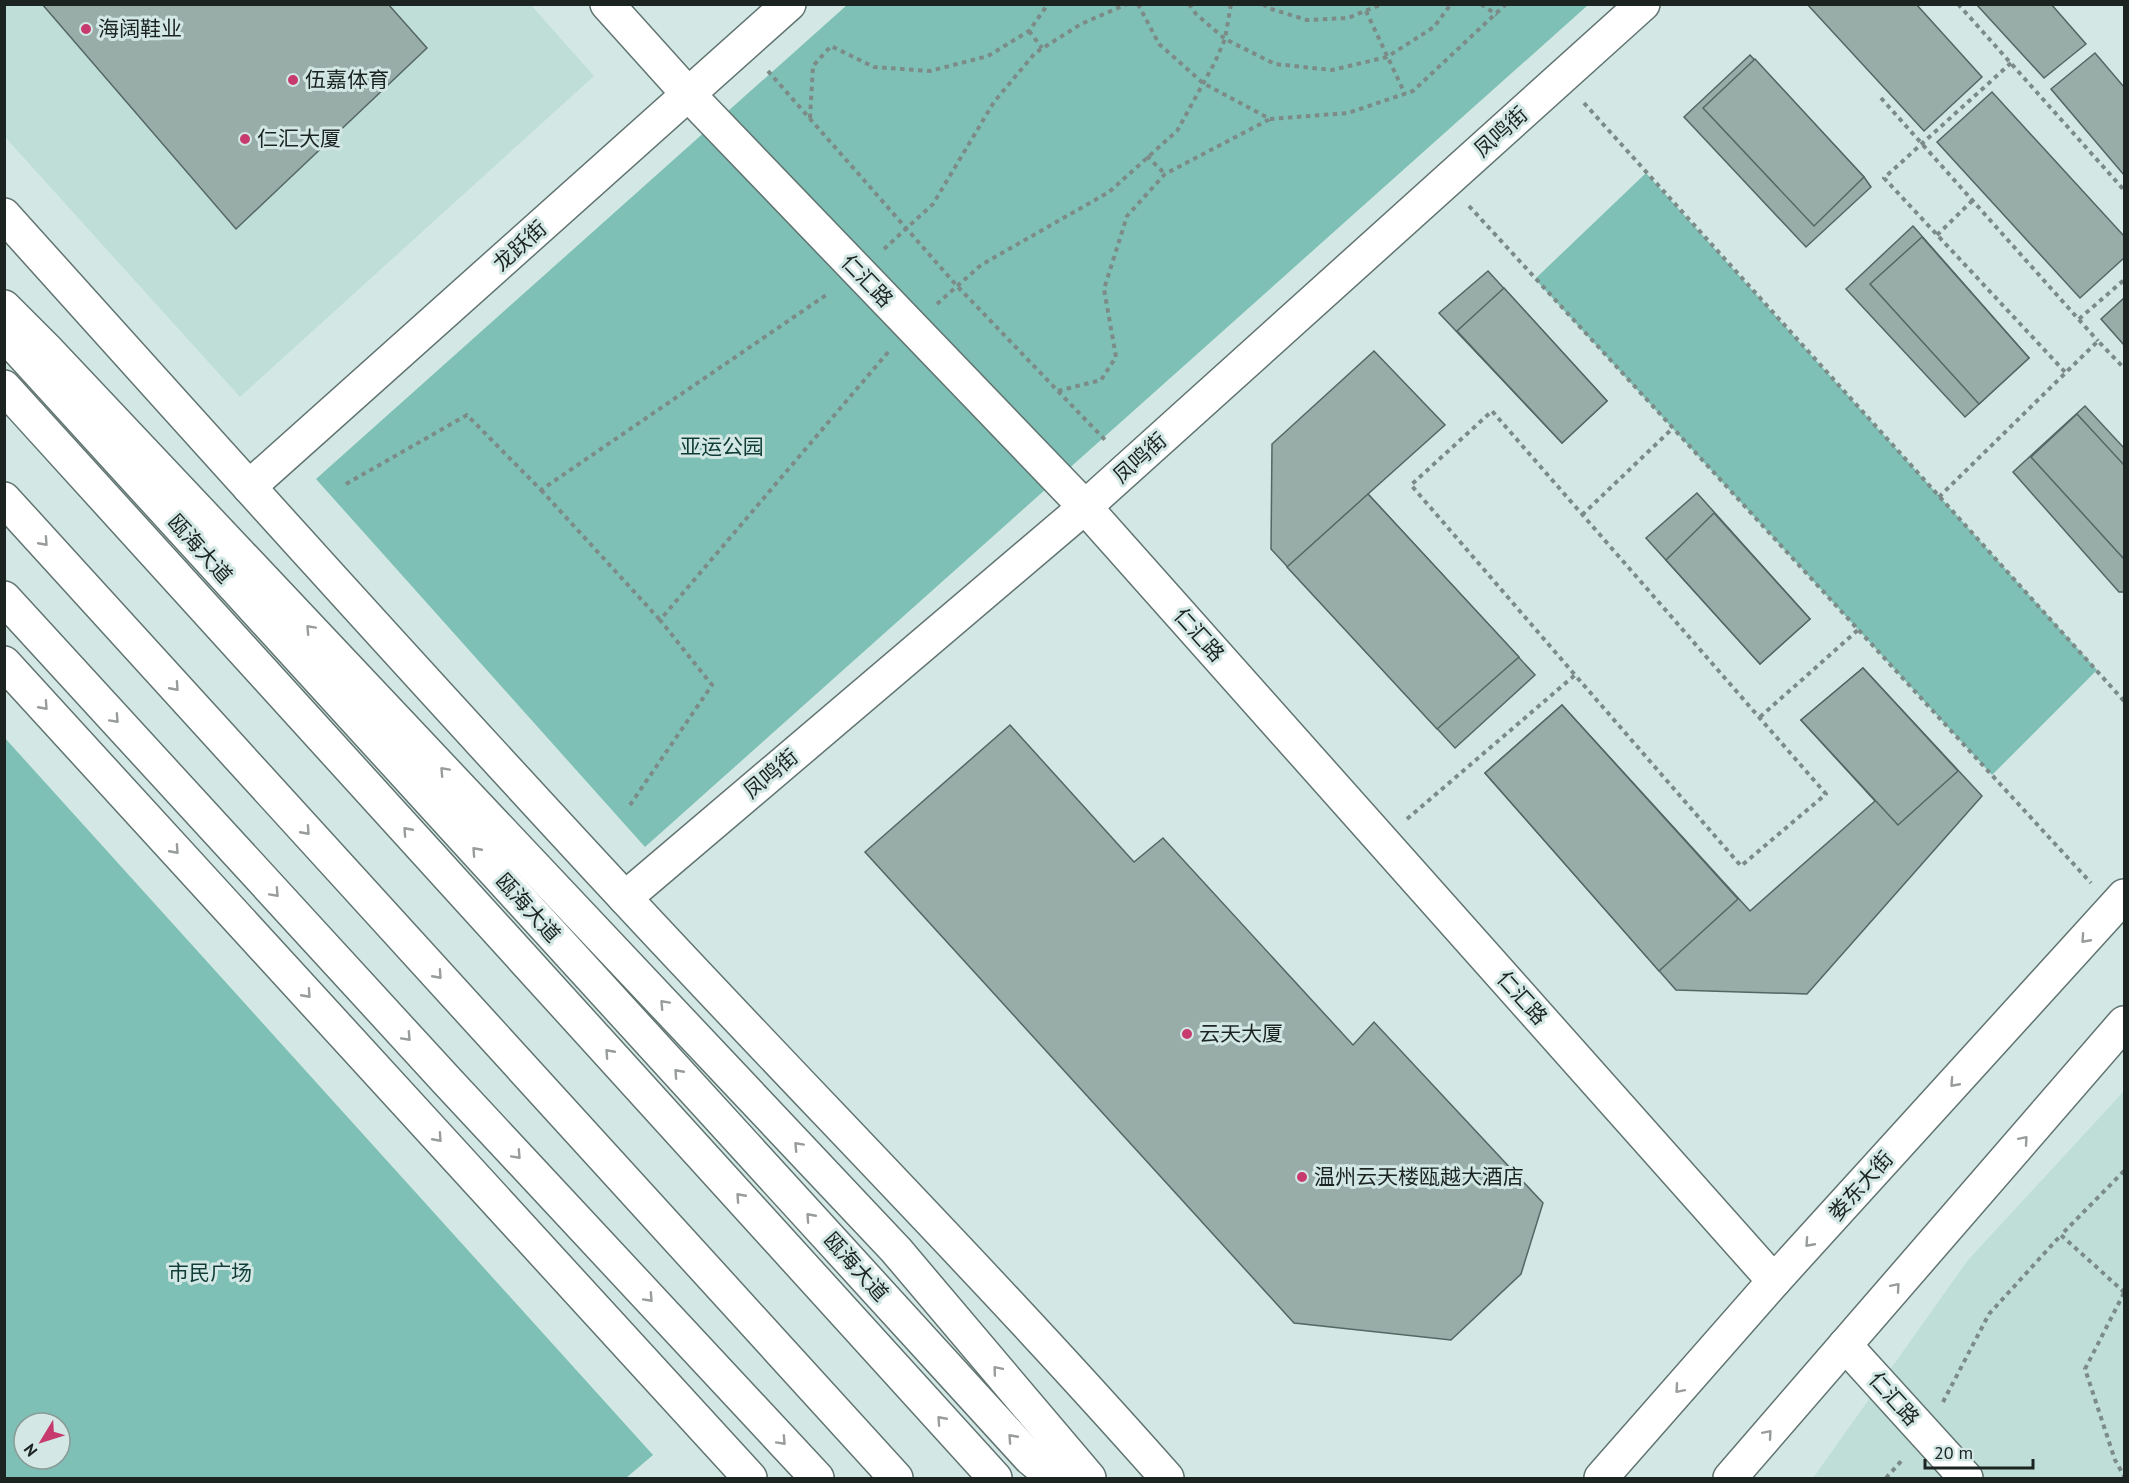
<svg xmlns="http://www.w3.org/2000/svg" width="2129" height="1483" font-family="'PT Sans','Noto Sans SC',sans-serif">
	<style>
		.built { fill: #bfded8 }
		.green { fill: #7ec0b5; fill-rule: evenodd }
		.building { fill: #98aca8; stroke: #556764; stroke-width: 1.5 }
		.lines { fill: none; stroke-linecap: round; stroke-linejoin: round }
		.secondary-casing { stroke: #617471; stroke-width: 36 }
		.primary-casing { stroke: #617471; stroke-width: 36 }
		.highway-casing { stroke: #617471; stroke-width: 36 }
		.path { stroke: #7c8b88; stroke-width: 4; stroke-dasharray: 4.5 4.5; stroke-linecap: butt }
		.secondary { stroke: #fff; stroke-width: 33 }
		.primary { stroke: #fff; stroke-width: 33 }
		.highway { stroke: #fff; stroke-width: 33 }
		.oneway { stroke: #999c9c }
		.poi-dot { fill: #c63a6d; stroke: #d3e8e4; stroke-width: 2 }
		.labels { text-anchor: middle; stroke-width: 6; stroke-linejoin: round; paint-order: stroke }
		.poi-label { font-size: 21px; fill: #1c2422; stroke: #d3e8e4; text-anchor: start }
		.street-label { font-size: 21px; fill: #1c2422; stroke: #d3e8e4 }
		.park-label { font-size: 21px; fill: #0f3c36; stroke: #d3e8e4 }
	</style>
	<rect width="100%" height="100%" fill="#d3e8e4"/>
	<g class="built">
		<path d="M4 5H531L594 76 240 397 5 137Z"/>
		<path d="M2124 1091V1478H1813L1968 1260Z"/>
	</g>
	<g class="green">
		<path d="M847 5H1588L645 847 316 479Z"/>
		<path d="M1646 173 2097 670 1992 775 1535 279Z"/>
		<path d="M4 737 653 1455 626 1478H5ZM24 1423H60V1459H24Z"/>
	</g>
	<g class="building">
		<path d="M42 4H388L427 48 236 229Z"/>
		<path d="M1807 4H1916L1982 77 1924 131Z"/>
		<path d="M1976 4H2051L2086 44 2044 78Z"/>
		<path d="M2095 53 2124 87V175L2051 89Z"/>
		<path d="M1750 55 1864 177 1871 187 1806 247 1684 117Z"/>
		<path d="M1755 59 1864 177 1814 226 1703 108Z"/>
		<path d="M1992 92 2124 236V258L2080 298 1937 142Z"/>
		<path d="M1913 226 2029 358 1965 417 1846 289Z"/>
		<path d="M1922 237 2029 358 1979 404 1870 284Z"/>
		<path d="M1488 271 1607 401 1562 443 1439 313Z"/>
		<path d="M1504 288 1607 401 1562 443 1457 331Z"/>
		<path d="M2124 298V345L2101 319Z"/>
		<path d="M1374 351 1445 425 1368 494 1535 675 1455 748 1271 549 1272 444Z"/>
		<path d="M2085 406 2124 448V592H2119L2013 472Z"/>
		<path d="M2077 414 2124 465V559L2031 457Z"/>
		<path d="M1697 493 1810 619 1760 664 1646 538Z"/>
		<path d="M1368 494 1519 657 1437 729 1287 567Z"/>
		<path d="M1714 513 1810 619 1760 664 1666 560Z"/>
		<path d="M1863 668 1982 796 1807 994 1676 990 1485 773 1562 705 1750 911 1875 801 1801 720Z"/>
		<path d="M1863 668 1958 771 1898 825 1801 720Z"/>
		<path d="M1562 705 1738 899 1659 971 1485 773Z"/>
		<path d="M1010 725 1134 862 1163 838 1353 1045 1374 1022 1543 1203 1521 1274 1451 1340 1294 1323 865 852Z"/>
	</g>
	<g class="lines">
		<defs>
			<g id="secondary">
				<path d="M607 4 689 95 1085 507 1774 1281"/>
				<path d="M4 215C210 444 416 673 625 898 805 1092 992 1280 1167 1478"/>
				<path d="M249 487 789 4"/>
				<path d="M625 898 1085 507 1643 4"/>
				<path d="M1845 1345 1966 1478"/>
				<path d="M1601 1478 1774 1281 2124 896"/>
				<path d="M1730 1478 2124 1023"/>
			</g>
			<g id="primary">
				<path d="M4 334 1030 1458 1054 1478"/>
				<path d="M4 663 750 1478"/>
			</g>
			<g id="highway">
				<path d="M4 307 49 352 896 1250 1089 1478"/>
				<path d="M4 387 995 1478"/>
				<path d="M4 499 896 1478"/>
				<path d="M4 598 448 1082 817 1478"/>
			</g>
		</defs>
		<use href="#secondary" class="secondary-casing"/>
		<use href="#primary" class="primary-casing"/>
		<use href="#highway" class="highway-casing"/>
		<g class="path">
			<path d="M1138 4 1159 44 1203 83 1270 119 1348 113 1413 91 1506 4"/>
			<path d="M1189 4 1196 14 1225 39 1275 64 1332 70 1387 57 1434 27 1451 4"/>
			<path d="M1263 4 1268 8 1307 20 1348 18 1382 4"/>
			<path d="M1481 4 1497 15"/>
			<path d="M1958 4 2124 190"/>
			<path d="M1366 11 1405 94"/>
			<path d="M1029 31 1042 48"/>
			<path d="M2011 63 1884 178 2066 373"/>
			<path d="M768 71 957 286 1107 442"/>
			<path d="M1881 98 2098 341"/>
			<path d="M1584 103 2124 701"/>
			<path d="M810 118 813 66 831 46 874 67 930 71 988 56 1029 31 1048 4"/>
			<path d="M1147 156 1165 174"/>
			<path d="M1469 206 2091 883"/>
			<path d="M1937 235 1973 200"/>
			<path d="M884 249 933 204 994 102 1035 53 1081 24 1127 4"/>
			<path d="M937 304 981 265 1109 192 1177 131 1215 62 1225 39 1231 4"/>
			<path d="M2079 319 2124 280"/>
			<path d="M1058 391 1101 380 1116 357 1104 289 1127 216 1165 174 1270 119"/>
			<path d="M346 484 467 415 541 490 829 293"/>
			<path d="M541 490 660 620"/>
			<path d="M1939 497 2098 341 2124 368"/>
			<path d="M1582 515 1673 428"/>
			<path d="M1760 717 1858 630"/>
			<path d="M630 805 712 685 660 620 889 351"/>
			<path d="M1407 819 1575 675 1741 866 1826 794 1492 411 1411 485 1575 675"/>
			<path d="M2124 1171 2061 1235 2124 1292"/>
			<path d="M2124 1293 2085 1369 2115 1460 2124 1476"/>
			<path d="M1943 1402 1989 1314 2061 1235"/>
			<path d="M1886 1478 1903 1459"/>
		</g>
		<use href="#secondary" class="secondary"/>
		<use href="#primary" class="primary"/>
		<use href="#highway" class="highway"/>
	</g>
	<defs><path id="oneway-chevron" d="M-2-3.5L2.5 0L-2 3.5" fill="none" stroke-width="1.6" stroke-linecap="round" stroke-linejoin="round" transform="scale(1.5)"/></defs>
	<g class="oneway">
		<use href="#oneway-chevron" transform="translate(44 542) rotate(48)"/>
		<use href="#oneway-chevron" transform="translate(310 629) rotate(-133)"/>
		<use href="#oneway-chevron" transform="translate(175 687) rotate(48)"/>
		<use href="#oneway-chevron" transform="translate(44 706) rotate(48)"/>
		<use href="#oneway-chevron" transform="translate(115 719) rotate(47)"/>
		<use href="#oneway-chevron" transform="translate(444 771) rotate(-133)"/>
		<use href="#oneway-chevron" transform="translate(306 831) rotate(48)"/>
		<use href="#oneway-chevron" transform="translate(407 831) rotate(-132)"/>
		<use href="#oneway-chevron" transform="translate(175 850) rotate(48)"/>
		<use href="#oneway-chevron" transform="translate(476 851) rotate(-132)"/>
		<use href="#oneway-chevron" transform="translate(275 893) rotate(47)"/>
		<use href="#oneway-chevron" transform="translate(2085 939) rotate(132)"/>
		<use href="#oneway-chevron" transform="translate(438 975) rotate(48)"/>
		<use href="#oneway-chevron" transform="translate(307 994) rotate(48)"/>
		<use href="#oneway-chevron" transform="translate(664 1004) rotate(-133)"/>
		<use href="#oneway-chevron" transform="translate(407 1037) rotate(47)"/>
		<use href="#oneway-chevron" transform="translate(609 1053) rotate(-132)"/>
		<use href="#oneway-chevron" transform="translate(678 1073) rotate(-132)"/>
		<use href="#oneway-chevron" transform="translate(1954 1083) rotate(132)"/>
		<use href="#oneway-chevron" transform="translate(438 1138) rotate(48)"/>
		<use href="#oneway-chevron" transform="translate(2024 1140) rotate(-49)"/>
		<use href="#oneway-chevron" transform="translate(798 1146) rotate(-133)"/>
		<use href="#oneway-chevron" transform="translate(517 1155) rotate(47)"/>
		<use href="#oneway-chevron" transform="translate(740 1197) rotate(-132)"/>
		<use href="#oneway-chevron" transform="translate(810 1217) rotate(-132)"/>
		<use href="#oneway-chevron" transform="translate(1809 1243) rotate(132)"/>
		<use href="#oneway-chevron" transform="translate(1896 1287) rotate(-49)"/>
		<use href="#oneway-chevron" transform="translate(649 1298) rotate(47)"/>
		<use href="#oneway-chevron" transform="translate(997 1370) rotate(-130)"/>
		<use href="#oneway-chevron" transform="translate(1679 1389) rotate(131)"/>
		<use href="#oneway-chevron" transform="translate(941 1420) rotate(-132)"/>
		<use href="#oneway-chevron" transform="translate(1768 1434) rotate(-49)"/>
		<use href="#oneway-chevron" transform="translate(1012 1438) rotate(-132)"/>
		<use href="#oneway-chevron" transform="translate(782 1441) rotate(47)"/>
	</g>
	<g class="poi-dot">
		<circle cx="86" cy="29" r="6"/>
		<circle cx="293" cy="80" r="6"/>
		<circle cx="245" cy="139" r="6"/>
		<circle cx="1187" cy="1034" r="6"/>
		<circle cx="1302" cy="1177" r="6"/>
	</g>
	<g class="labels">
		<g class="poi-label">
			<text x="98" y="36">海阔鞋业</text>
			<text x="305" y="87">伍嘉体育</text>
			<text x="257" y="146">仁汇大厦</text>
			<text x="1199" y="1041">云天大厦</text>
			<text x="1314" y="1184">温州云天楼瓯越大酒店</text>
		</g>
		<g class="street-label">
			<text transform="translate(1501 132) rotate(-42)" y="7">凤鸣街</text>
			<text transform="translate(520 246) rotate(-42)" y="7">龙跃街</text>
			<text transform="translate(867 281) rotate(46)" y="7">仁汇路</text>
			<text transform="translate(1140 458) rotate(-42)" y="7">凤鸣街</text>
			<text transform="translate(200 549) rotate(48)" y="7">瓯海大道</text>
			<text transform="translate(1199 635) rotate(48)" y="7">仁汇路</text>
			<text transform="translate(771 774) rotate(-40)" y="7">凤鸣街</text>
			<text transform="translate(528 908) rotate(48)" y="7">瓯海大道</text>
			<text transform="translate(1522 998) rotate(48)" y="7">仁汇路</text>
			<text transform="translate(1861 1186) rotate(-48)" y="7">娄东大街</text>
			<text transform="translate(856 1267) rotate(48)" y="7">瓯海大道</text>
			<text transform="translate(1894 1399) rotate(48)" y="7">仁汇路</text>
		</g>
		<g class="park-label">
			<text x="722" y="454">亚运公园</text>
			<text x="210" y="1280">市民广场</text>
		</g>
	</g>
	<rect width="2129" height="1483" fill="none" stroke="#1c2422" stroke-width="12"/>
	<g transform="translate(42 1441) rotate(232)"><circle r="28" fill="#d3e8e4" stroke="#8a9a96" stroke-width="1.5"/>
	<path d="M0-4.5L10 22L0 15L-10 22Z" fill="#c63a6d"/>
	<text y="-9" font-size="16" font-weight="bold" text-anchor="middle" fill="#1c2422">N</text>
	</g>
	<path d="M1925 1459v9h108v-9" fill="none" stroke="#1c2422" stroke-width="3"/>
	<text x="1934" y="1459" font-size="18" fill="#1c2422" stroke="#d3e8e4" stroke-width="4.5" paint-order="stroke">20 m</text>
</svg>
